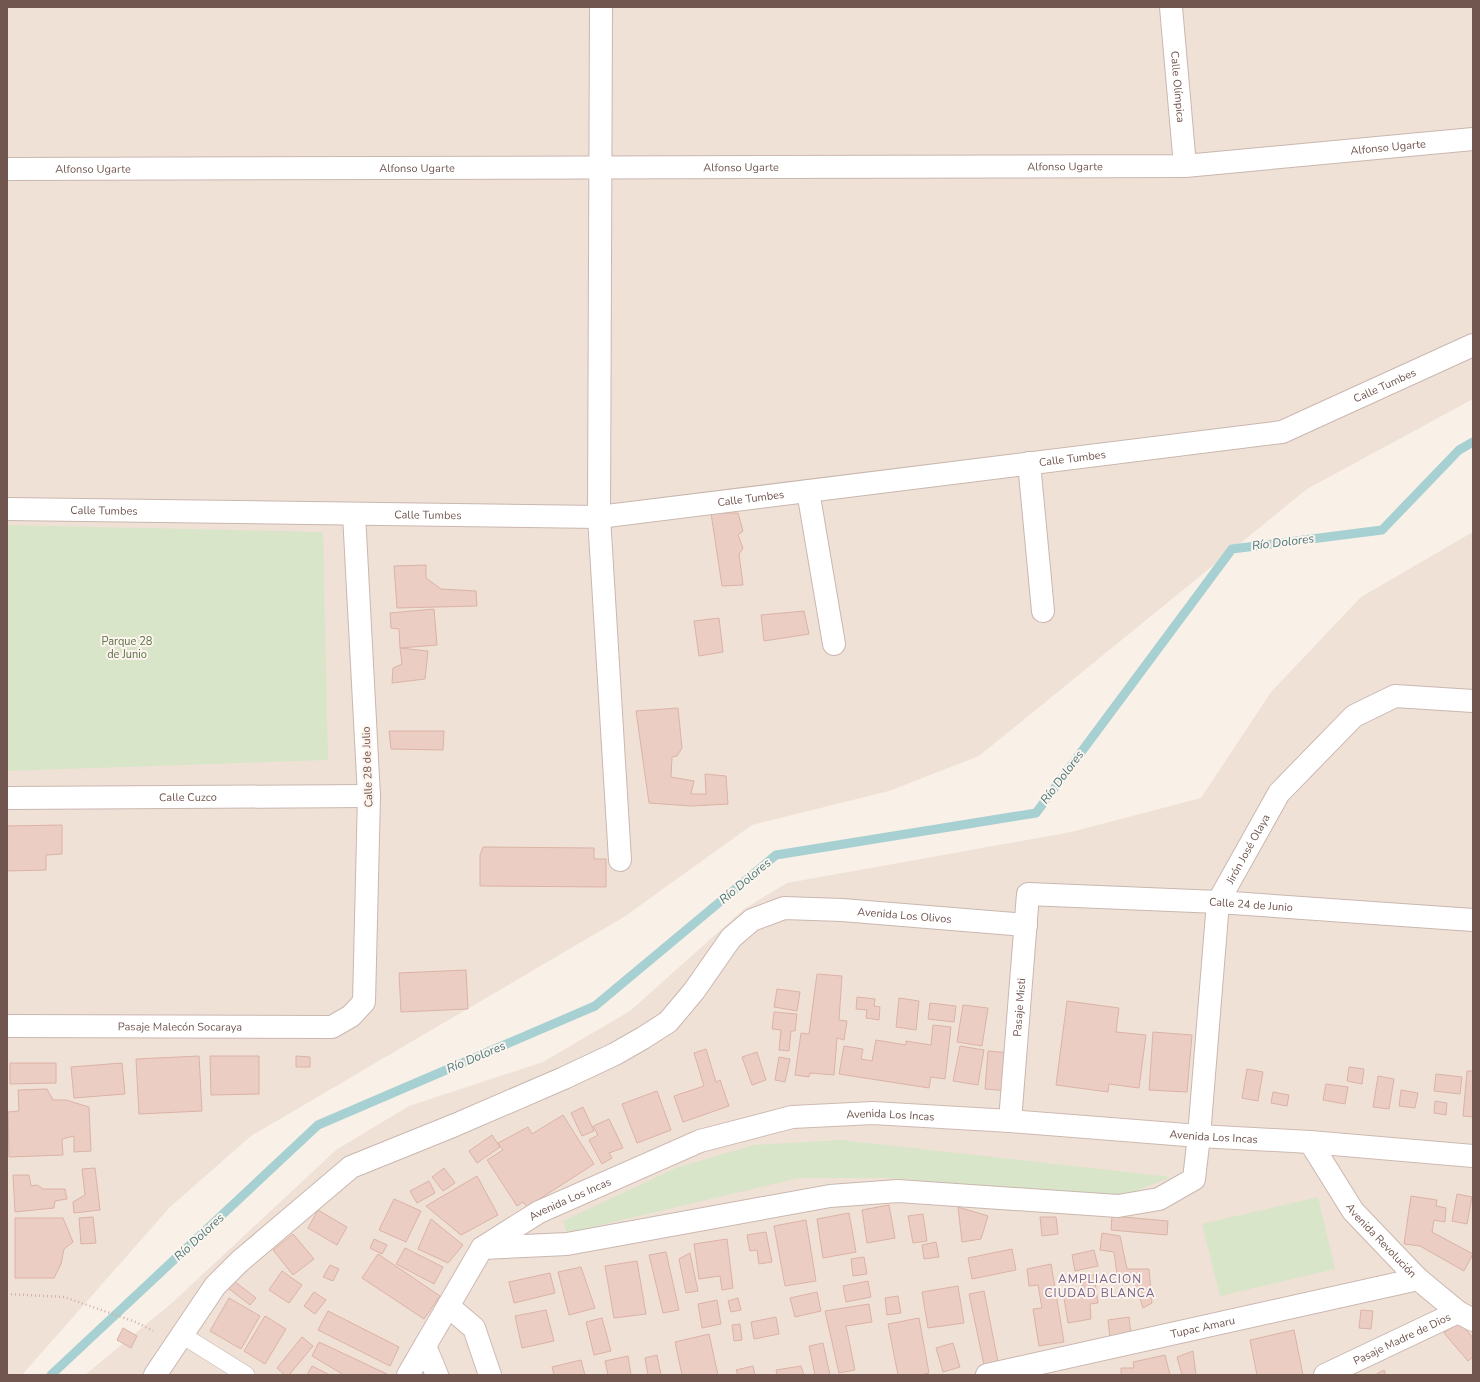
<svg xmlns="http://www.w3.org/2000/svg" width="1480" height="1382" font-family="'Nunito Sans',sans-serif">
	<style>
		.residential { fill: #f0e1d7 }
		.green { fill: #d8e5c8 }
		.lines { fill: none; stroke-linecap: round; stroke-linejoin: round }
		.stream { stroke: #a6d0d1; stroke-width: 9 }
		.building { fill: #ebcdc3; stroke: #dcb2a6 }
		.lane-casing { stroke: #cab7af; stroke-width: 18 }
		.street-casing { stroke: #cab7af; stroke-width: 24 }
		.secondary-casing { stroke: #ceb9b0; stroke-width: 24 }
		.path { stroke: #d0b0a6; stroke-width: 2.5; stroke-dasharray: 1 3; stroke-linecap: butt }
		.lane { stroke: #fff; stroke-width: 17 }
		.street { stroke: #fff; stroke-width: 22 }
		.secondary { stroke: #fff; stroke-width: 22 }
		.labels { text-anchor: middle; stroke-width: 4; stroke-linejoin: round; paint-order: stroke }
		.street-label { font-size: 11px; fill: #70564f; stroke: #fdf4ee }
		.park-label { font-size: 11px; fill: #5c7449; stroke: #fdf4ee }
		.water-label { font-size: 12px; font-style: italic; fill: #48797a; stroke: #fdf4ee }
		.neighbourhood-label { font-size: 12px; letter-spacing: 1px; fill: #7a678c; stroke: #fdf4ee }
	</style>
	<rect width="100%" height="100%" fill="#f9f0e8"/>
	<g class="residential">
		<path d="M7 7H1473V399L1307 489 979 756 889 791 752 825 624 917 251 1136 170 1207 22 1375H7Z"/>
		<path d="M1473 532V1375H85L173 1302 336 1150 409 1106 543 1062 630 1011 744 909 787 883 1071 832 1201 798 1271 692 1361 597Z"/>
	</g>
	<g class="green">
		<path d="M7 525 323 532 328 760 7 771Z"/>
		<path d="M841 1140 1171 1177 1123 1196 887 1178H799L567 1233 563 1221 676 1168 754 1145Z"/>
		<path d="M1318 1197 1335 1269 1220 1296 1202 1224Z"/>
	</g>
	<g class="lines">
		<path class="stream" d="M51 1375 318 1125 595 1006 776 855 1036 813 1232 549 1382 530 1459 450 1473 442"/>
	</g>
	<g class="building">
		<path d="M711 513H738L743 531 738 535 743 548 739 554 743 585 722 586Z"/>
		<path d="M426 565V578L441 589 476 591 477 606 397 608 394 566Z"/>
		<path d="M434 609 437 645 400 648 399 629 391 628 390 613Z"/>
		<path d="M804 611 809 634 764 641 761 615Z"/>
		<path d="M719 618 723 652 699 656 694 621Z"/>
		<path d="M400 648 428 651 425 679 392 683 393 668 402 664Z"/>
		<path d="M678 708 682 748 677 756 672 757 671 777 694 781 691 794H706L705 774 726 776 728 804 691 806 649 803 636 711Z"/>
		<path d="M389 731H444L443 750 391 749Z"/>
		<path d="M62 825V854L46 855V870L7 871V826Z"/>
		<path d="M483 847 594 848V859H606V887L480 886V855Z"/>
		<path d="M466 970 468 1009 401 1012 399 973Z"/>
		<path d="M817 974 842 976 839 1020 847 1021 844 1040 837 1038 834 1075 810 1073 809 1077 795 1075 801 1033 809 1034Z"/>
		<path d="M777 989 800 992 797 1011 774 1007Z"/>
		<path d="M857 997 875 999 874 1006 880 1007 879 1020 866 1018 867 1010 856 1009Z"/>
		<path d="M899 998 919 1001 916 1030 896 1027Z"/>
		<path d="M1067 1001 1119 1008 1116 1032 1146 1035 1139 1088 1109 1084 1108 1092 1056 1085Z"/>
		<path d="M930 1003 956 1006 954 1022 928 1019Z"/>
		<path d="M963 1005 988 1008 982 1046 957 1042Z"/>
		<path d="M774 1012 797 1014 795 1031H791L789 1051 779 1050 781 1030 772 1029Z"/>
		<path d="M933 1025 951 1027 945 1079 931 1077 929 1088 839 1074 844 1046 863 1049 861 1059 872 1061 876 1040 906 1045V1041L931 1045Z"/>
		<path d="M1153 1032 1192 1035 1187 1092 1149 1090Z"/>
		<path d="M960 1046 984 1050 978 1085 953 1081Z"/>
		<path d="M706 1049 716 1082 720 1080 729 1106 683 1122 674 1096 704 1086 694 1053Z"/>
		<path d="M988 1051 1011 1053 1009 1091 985 1089Z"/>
		<path d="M757 1052 766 1080 752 1085 742 1057Z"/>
		<path d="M199 1056 202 1111 139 1114 136 1059Z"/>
		<path d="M210 1056H259V1094L211 1095Z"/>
		<path d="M296 1056 310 1057V1067H296Z"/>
		<path d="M779 1057 790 1059 785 1082 775 1080Z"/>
		<path d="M10 1063H56V1083L10 1084Z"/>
		<path d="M122 1063 125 1094 74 1098 71 1067Z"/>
		<path d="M1349 1067 1364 1069 1362 1084 1347 1081Z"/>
		<path d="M1247 1069 1263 1072 1258 1101 1242 1098Z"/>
		<path d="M1467 1071H1473V1117L1463 1116Z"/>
		<path d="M1436 1074 1462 1077 1460 1094 1434 1091Z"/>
		<path d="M1378 1076 1394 1079 1389 1109 1373 1107Z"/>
		<path d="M1326 1084 1348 1087 1345 1104 1323 1100Z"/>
		<path d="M47 1089 53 1100H66L89 1107 91 1151 74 1152V1136L62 1139 63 1155 9 1157 8 1112 19 1111 18 1090Z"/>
		<path d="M1401 1090 1418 1093 1415 1108 1399 1106Z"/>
		<path d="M657 1091 671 1130 637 1143 622 1104Z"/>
		<path d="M1273 1092 1289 1095 1287 1106 1271 1103Z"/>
		<path d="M1435 1101 1447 1103 1446 1115 1434 1113Z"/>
		<path d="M583 1107 594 1131 582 1136 571 1113Z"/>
		<path d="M563 1115 594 1164 527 1207 523 1202 517 1206 487 1160 503 1150 498 1143 528 1127 532 1134Z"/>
		<path d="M609 1119 623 1148 609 1153 612 1158 602 1164 589 1140 598 1135 593 1126Z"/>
		<path d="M492 1135 500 1147 477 1163 469 1151Z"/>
		<path d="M95 1168 100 1210 74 1213 73 1202 85 1195 82 1169Z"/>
		<path d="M444 1168 455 1183 443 1191 432 1177Z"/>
		<path d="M13 1175H29L31 1186 37 1185 43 1189H65L67 1199 55 1201 54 1208 15 1212Z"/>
		<path d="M477 1176 498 1215 461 1235 426 1206Z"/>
		<path d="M429 1181 435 1193 417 1203 410 1191Z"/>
		<path d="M1457 1194 1472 1197 1467 1224 1452 1221Z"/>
		<path d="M1411 1196 1437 1200 1436 1206 1446 1208 1445 1222 1434 1220 1432 1232 1473 1254 1464 1271 1420 1246 1404 1244Z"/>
		<path d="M394 1199 421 1211 406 1242 379 1230Z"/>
		<path d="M889 1205 895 1238 867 1243 862 1210Z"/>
		<path d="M958 1207 988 1216 981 1239 962 1242Z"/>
		<path d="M318 1210 347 1227 337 1245 308 1228Z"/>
		<path d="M849 1213 856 1252 823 1258 817 1219Z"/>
		<path d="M923 1214 927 1241 913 1243 908 1216Z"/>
		<path d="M1112 1216 1168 1221 1167 1235 1111 1230Z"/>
		<path d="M93 1217 96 1243 81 1244 79 1218Z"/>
		<path d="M1040 1217H1056L1058 1234 1042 1236Z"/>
		<path d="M15 1218H63L73 1242 64 1249 61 1264 54 1278H15Z"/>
		<path d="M431 1219 463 1245 448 1263 418 1249Z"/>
		<path d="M806 1220 816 1281 785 1286 774 1226Z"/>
		<path d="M766 1232 772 1262 759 1264 757 1250 750 1251 747 1235Z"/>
		<path d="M1102 1233 1120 1236 1127 1269H1149L1152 1303 1143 1308 1133 1278 1118 1282 1114 1252 1100 1250Z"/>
		<path d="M293 1234 314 1259 293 1275 273 1250Z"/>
		<path d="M374 1239 387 1245 382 1254 370 1248Z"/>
		<path d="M727 1239 733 1288 722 1290 720 1276 699 1279 694 1244Z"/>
		<path d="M936 1242 939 1257 924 1259 922 1245Z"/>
		<path d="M405 1248 443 1267 434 1284 396 1264Z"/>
		<path d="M1012 1249 1016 1270 972 1279 968 1258Z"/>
		<path d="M1094 1250 1098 1266 1075 1271 1072 1255Z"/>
		<path d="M666 1252 679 1310 663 1313 649 1255Z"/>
		<path d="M690 1253 698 1291 686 1293 679 1259Z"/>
		<path d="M378 1254 440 1296 424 1319 362 1278Z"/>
		<path d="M864 1257 867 1274 853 1276 851 1259Z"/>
		<path d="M637 1261 646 1314 614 1318 605 1266Z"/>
		<path d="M1051 1264 1064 1342 1039 1346 1033 1309 1042 1308 1038 1285 1029 1286 1027 1269Z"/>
		<path d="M330 1265 339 1269 333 1281 323 1277Z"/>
		<path d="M581 1267 595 1308 569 1315 558 1272Z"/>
		<path d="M282 1271 302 1285 289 1303 269 1290Z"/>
		<path d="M550 1273 555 1293 514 1303 509 1282Z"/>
		<path d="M1094 1275 1098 1303 1090 1304 1091 1319 1068 1323 1064 1298 1084 1294 1081 1276Z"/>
		<path d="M234 1281 256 1298 250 1305 228 1288Z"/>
		<path d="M868 1281 871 1297 846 1302 843 1286Z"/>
		<path d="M958 1286 964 1323 928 1328 922 1292Z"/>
		<path d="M984 1291 998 1362 984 1365 969 1294Z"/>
		<path d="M314 1292 326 1300 315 1314 304 1306Z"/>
		<path d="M817 1292 821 1311 795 1317 790 1298Z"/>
		<path d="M898 1296 901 1313 887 1315 885 1298Z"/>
		<path d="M229 1298 260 1316 241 1349 210 1331Z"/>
		<path d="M738 1298 741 1310 731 1312 728 1301Z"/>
		<path d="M717 1300 721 1324 702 1328 698 1304Z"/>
		<path d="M869 1304 872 1322 846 1326 855 1370 839 1373 825 1311Z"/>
		<path d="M546 1310 554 1341 522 1348 515 1316Z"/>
		<path d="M1361 1310 1373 1311 1371 1329 1359 1328Z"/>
		<path d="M328 1311 399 1347 390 1366 318 1330Z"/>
		<path d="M265 1316 286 1329 265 1364 244 1351Z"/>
		<path d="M776 1317 779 1334 754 1339 751 1322Z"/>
		<path d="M1129 1317 1131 1335 1110 1338 1108 1320Z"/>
		<path d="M602 1318 611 1351 594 1355 586 1322Z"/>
		<path d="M919 1318 929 1373 920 1375H898L888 1324Z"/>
		<path d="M1459 1321 1473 1338V1357L1468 1361 1444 1333Z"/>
		<path d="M740 1324 742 1340 734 1341 732 1325Z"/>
		<path d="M123 1328 137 1336 131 1348 117 1340Z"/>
		<path d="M1294 1330 1303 1375H1257L1250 1340Z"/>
		<path d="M709 1334 718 1375H682L675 1342Z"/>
		<path d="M302 1337 313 1346 289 1375H285L277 1368Z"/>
		<path d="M319 1342 387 1374 386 1375H344L312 1356Z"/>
		<path d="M823 1343 830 1375H815L809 1346Z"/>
		<path d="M953 1343 960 1367 943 1372 936 1348Z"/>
		<path d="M1193 1351 1196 1375H1182L1177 1357Z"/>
		<path d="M657 1355 661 1375H648L645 1358Z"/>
		<path d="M1165 1355 1170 1375H1121V1368H1134L1133 1362Z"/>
		<path d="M628 1356 631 1375H608L605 1361Z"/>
		<path d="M581 1360 585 1375H554L552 1367Z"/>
		<path d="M312 1366 330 1375H307Z"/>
		<path d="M753 1366 755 1375H738L736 1370Z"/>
		<path d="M801 1366 804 1375H777L776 1370Z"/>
		<path d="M1384 1370 1386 1375H1375Z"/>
	</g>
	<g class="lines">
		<defs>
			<path id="lane" d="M182 1335 246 1375"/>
			<g id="street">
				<path d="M601 7 599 517 620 860"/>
				<path id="s1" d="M1171 7 1185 166"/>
				<path id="s2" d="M7 169 1185 166 1473 139"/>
				<path d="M1029 463 1043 611"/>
				<path d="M808 491 834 644"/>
				<path id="s3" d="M7 509 599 517 1282 432 1473 345"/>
				<path id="s4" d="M7 798 369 796"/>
				<path id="s5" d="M7 1026 332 1027 351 1016 364 1002 369 796 354 514"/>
				<path id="s6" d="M1010 1121 1028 894 1218 902 1473 920"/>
				<path id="s7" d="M1310 1142 1353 1211 1418 1279 1458 1312 1473 1320"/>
				<path id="s8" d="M482 1248 567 1244 830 1196 898 1191 1118 1206 1159 1199 1194 1179 1199 1136 1218 902 1279 793 1354 716 1395 696 1473 701"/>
				<path id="s9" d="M155 1375 215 1286 239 1262 351 1167 455 1125 564 1078 615 1054 643 1038 668 1022 694 991 731 938 752 920 784 908 842 910 1026 925"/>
				<path id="s10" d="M987 1375 1418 1279"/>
				<path id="s11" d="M1325 1375 1458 1312"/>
			</g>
			<g id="secondary">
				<path d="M448 1306 474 1328 490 1375"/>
				<path d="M425 1346 437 1375"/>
				<path id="s12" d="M408 1375 482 1248 539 1212 700 1141 792 1117 873 1113 1010 1121 1199 1136 1310 1142 1473 1156"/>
			</g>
		</defs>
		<use href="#lane" class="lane-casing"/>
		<use href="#street" class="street-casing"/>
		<use href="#secondary" class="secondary-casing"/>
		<path class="path" d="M7 1294 64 1297 136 1322 153 1331"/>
		<use href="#lane" class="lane"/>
		<use href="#street" class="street"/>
		<use href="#secondary" class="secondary"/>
	</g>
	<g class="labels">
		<g class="street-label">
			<text dy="4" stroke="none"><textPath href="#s1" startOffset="80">Calle Olímpica</textPath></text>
			<text dy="4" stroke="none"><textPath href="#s2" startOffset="1382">Alfonso Ugarte</textPath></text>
			<text dy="4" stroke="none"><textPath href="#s2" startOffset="1058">Alfonso Ugarte</textPath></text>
			<text dy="4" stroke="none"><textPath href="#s2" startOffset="734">Alfonso Ugarte</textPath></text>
			<text dy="4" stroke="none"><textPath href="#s2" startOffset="86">Alfonso Ugarte</textPath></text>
			<text dy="4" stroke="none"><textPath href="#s2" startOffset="410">Alfonso Ugarte</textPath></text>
			<text dy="4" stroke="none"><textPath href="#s3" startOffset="1393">Calle Tumbes</textPath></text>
			<text dy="4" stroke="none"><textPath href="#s3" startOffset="1069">Calle Tumbes</textPath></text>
			<text dy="4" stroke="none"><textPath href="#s3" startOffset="745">Calle Tumbes</textPath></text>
			<text dy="4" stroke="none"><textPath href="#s3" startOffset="97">Calle Tumbes</textPath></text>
			<text dy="4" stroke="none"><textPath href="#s3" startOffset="421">Calle Tumbes</textPath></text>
			<text transform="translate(367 767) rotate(-92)" y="4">Calle 28 de Julio</text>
			<text dy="4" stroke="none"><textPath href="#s4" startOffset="181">Calle Cuzco</textPath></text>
			<text dy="4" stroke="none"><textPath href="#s8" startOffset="1062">Jirón José Olaya</textPath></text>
			<text dy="4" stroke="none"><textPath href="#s6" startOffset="451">Calle 24 de Junio</textPath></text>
			<text dy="4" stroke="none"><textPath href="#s9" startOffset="925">Avenida Los Olivos</textPath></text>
			<text dy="4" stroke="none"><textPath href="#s6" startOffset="114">Pasaje Misti</textPath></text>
			<text dy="4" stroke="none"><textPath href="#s5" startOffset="173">Pasaje Malecón Socaraya</textPath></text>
			<text dy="4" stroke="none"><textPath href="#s12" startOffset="584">Avenida Los Incas</textPath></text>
			<text dy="4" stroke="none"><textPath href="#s12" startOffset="908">Avenida Los Incas</textPath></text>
			<text dy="4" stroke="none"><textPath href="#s12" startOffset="248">Avenida Los Incas</textPath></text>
			<text dy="4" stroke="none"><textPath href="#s7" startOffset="122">Avenida Revolución</textPath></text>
			<text dy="4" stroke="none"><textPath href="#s10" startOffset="221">Tupac Amaru</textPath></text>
			<text dy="4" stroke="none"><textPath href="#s11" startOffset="85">Pasaje Madre de Dios</textPath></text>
		</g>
		<g class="park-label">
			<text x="127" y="645">Parque 28<tspan x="127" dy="13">de Junio</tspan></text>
		</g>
		<g class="water-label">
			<text transform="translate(1283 542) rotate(-7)" y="4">Río Dolores</text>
			<text transform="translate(1062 777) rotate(-53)" y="4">Río Dolores</text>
			<text transform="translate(745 881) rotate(-40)" y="4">Río Dolores</text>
			<text transform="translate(476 1057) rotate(-23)" y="4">Río Dolores</text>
			<text transform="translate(199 1237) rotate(-43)" y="4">Río Dolores</text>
		</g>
		<g class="neighbourhood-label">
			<text x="1100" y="1283">AMPLIACION<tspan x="1100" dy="14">CIUDAD BLANCA</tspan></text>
		</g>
	</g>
	<rect width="1480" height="1382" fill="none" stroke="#70564f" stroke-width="16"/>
</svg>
